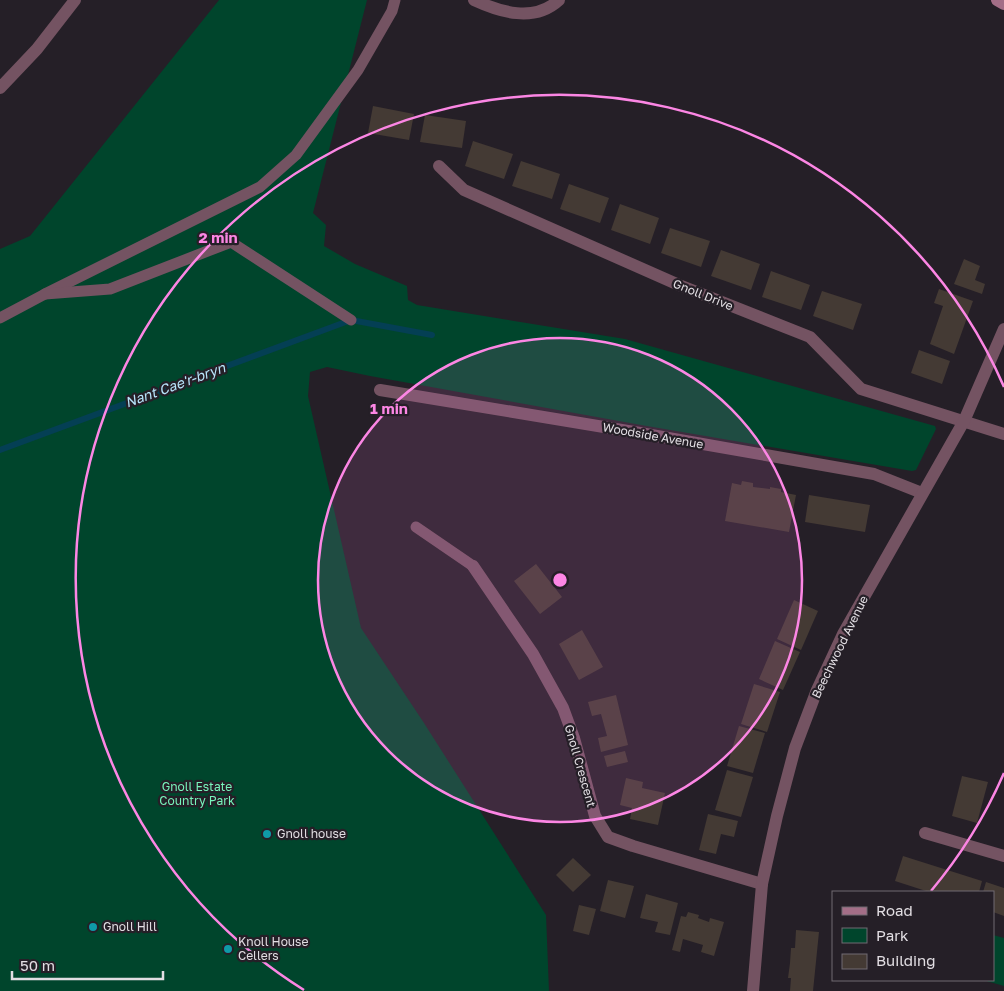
<svg xmlns="http://www.w3.org/2000/svg" width="1004" height="991" font-family="'Golos Text',sans-serif">
	<style>
		.green { fill: #00452c }
		.lines { fill: none; stroke-linecap: round; stroke-linejoin: round }
		.stream { stroke: #043f54; stroke-width: 6 }
		.building { fill: #443a34 }
		.service { stroke: #745362; stroke-width: 11 }
		.minor { stroke: #745362; stroke-width: 12 }
		.secondary { stroke: #a36e87; stroke-width: 12 }
		.ring { fill: none; stroke: #fc86e4; stroke-width: 2.5 }
		.culture-dot { fill: #0f9aa8; stroke: #251f27; stroke-width: 2 }
		.labels { text-anchor: middle; stroke-width: 4.5; stroke-linejoin: round; paint-order: stroke }
		.street-label { font-size: 12px; fill: #e2dee3; stroke: #251f27 }
		.park-label { font-size: 12px; fill: #78f5bc; stroke: #251f27 }
		.poi-label { font-size: 12px; fill: #e2dee3; stroke: #251f27; text-anchor: start }
		.water-label { font-size: 14px; font-style: italic; fill: #b7e4fa; stroke: #251f27 }
		.centre { fill: #fc86e4; stroke: #251f27; stroke-width: 2.5 }
		.ring-label { font-size: 15px; text-anchor: middle; font-weight: bold; fill: #fc86e4; stroke: #251f27; stroke-width: 4.5; stroke-linejoin: round; paint-order: stroke }
	</style>
	<rect width="100%" height="100%" fill="#251f27"/>
	<g class="green">
		<path d="M219 0H367L313 213 326 225 324 246 355 264 407 286 408 300 417 305 625 339 935 426 936 429 916 470 912 471 641 425 370 376 327 367 310 372 308 396 361 628 424 723 546 915 549 991H0V249L30 236Z"/>
		<path d="M993 935 1004 938V986L983 980H993Z"/>
	</g>
	<g class="lines">
		<path class="stream" d="M0 450 351 320 432 335"/>
	</g>
	<g class="building">
		<path d="M373 106 414 114 409 140 368 133Z"/>
		<path d="M425 115 466 121 462 148 420 142Z"/>
		<path d="M473 141 513 154 504 179 465 166Z"/>
		<path d="M521 161 560 174 552 199 512 186Z"/>
		<path d="M569 184 609 198 600 223 560 209Z"/>
		<path d="M620 204 659 218 650 244 611 230Z"/>
		<path d="M670 228 710 241 701 267 661 253Z"/>
		<path d="M721 250 760 264 751 290 711 276Z"/>
		<path d="M964 259 980 266 975 280 985 284 982 294 954 284Z"/>
		<path d="M771 271 810 285 801 310 762 297Z"/>
		<path d="M939 289 973 301 954 354 930 344 943 306 934 303Z"/>
		<path d="M822 291 862 304 853 330 813 316Z"/>
		<path d="M919 350 950 361 942 384 911 373Z"/>
		<path d="M742 481 753 483V487L770 489V487L781 489V492L796 495 789 532 725 521 732 483 741 485Z"/>
		<path d="M809 495 870 505 865 532 805 522Z"/>
		<path d="M536 564 562 597 540 614 514 581Z"/>
		<path d="M794 600 818 611 801 650 777 639Z"/>
		<path d="M582 630 603 667 579 680 559 644Z"/>
		<path d="M775 641 800 652 783 690 759 679Z"/>
		<path d="M754 684 780 692 767 732 741 724Z"/>
		<path d="M616 695 628 745 601 752 598 738 607 736 601 714 592 716 588 702Z"/>
		<path d="M739 726 765 733 753 773 727 766Z"/>
		<path d="M625 751 628 762 607 767 604 756Z"/>
		<path d="M727 770 753 777 741 817 715 810Z"/>
		<path d="M962 776 988 782 977 823 952 816Z"/>
		<path d="M626 778 643 782 642 788 665 793 658 825 630 819 632 808 620 805Z"/>
		<path d="M708 814 738 821 734 837 721 834 716 854 699 850Z"/>
		<path d="M903 856 982 881 979 892H929L895 881Z"/>
		<path d="M573 858 591 875 573 892 556 875Z"/>
		<path d="M608 880 634 886 625 918 600 911Z"/>
		<path d="M986 882 1004 888V916L993 912V892H983Z"/>
		<path d="M646 894 678 903 670 935 655 932 658 922 640 918Z"/>
		<path d="M579 905 596 909 589 935 573 931Z"/>
		<path d="M688 912 699 915 698 918 709 922 710 918 724 922 714 956 701 952 703 945 683 939 680 952 672 950 681 916 686 917Z"/>
		<path d="M796 930 819 932 813 991H790L791 978H788L790 963 791 948H795Z"/>
	</g>
	<g class="lines">
		<g class="service">
			<path d="M45 294 260 187 296 155 358 70 392 11 395 0"/>
			<path d="M0 318 45 294 110 289 231 242 351 320"/>
			<path d="M416 527 473 566"/>
		</g>
		<g class="minor">
			<path d="M474 0C500 12 534 23 559 0"/>
			<path d="M0 88 37 49 75 0"/>
			<path d="M439 166 464 190 679 285 810 337 861 389 1004 434"/>
			<path d="M380 390 640 433 874 474 922 493"/>
			<path d="M473 566 533 654 563 708 574 738 595 816 608 837 633 846 762 884"/>
			<path d="M925 833 1004 856"/>
			<path d="M753 991 762 884 777 816 795 748 817 690 843 634 964 421 1004 329"/>
		</g>
		<path class="secondary" d="M997 0 1004 4"/>
	</g>
	<circle cx="560" cy="580" r="242" fill="#fc86e4" fill-opacity=".12"/>
	<g class="ring">
		<circle cx="560" cy="580" r="242"/>
		<path d="M1004 773A484 484 0 0 1 931 891M304 990A484 484 0 1 1 1004 387"/>
	</g>
	<g class="culture-dot">
		<circle cx="267" cy="834" r="5"/>
		<circle cx="93" cy="927" r="5"/>
		<circle cx="228" cy="949" r="5"/>
	</g>
	<g class="labels">
		<g class="street-label">
			<text transform="translate(703 295) rotate(22)" y="4">Gnoll Drive</text>
			<text transform="translate(653 436) rotate(10)" y="4">Woodside Avenue</text>
			<text transform="translate(840 647) rotate(-64)" y="4">Beechwood Avenue</text>
			<text transform="translate(580 766) rotate(74)" y="4">Gnoll Crescent</text>
		</g>
		<g class="park-label">
			<text x="197" y="791">Gnoll Estate<tspan x="197" dy="14">Country Park</tspan></text>
		</g>
		<g class="poi-label">
			<text x="277" y="838">Gnoll house</text>
			<text x="103" y="931">Gnoll Hill</text>
			<text x="238" y="946">Knoll House<tspan x="238" dy="14">Cellers</tspan></text>
		</g>
		<g class="water-label">
			<text transform="translate(175 385) rotate(-20)" y="5">Nant Cae'r-bryn</text>
		</g>
	</g>
	<circle cx="560" cy="580" r="8" class="centre"/>
	<g class="ring-label">
		<text x="218" y="243">2 min</text>
		<text x="389" y="414">1 min</text>
	</g>
	<rect x="832" y="891" width="162" height="90" fill="#251f27" stroke="#716b72"/>
	<rect x="842" y="907" width="25" height="8" fill="#a36e87" stroke="#716b72"/>
	<text x="876" y="916" font-size="15" fill="#e2dee3">Road</text>
	<rect x="842" y="928" width="25" height="15" fill="#00452c" stroke="#716b72"/>
	<text x="876" y="941" font-size="15" fill="#e2dee3">Park</text>
	<rect x="842" y="954" width="25" height="15" fill="#443a34" stroke="#716b72"/>
	<text x="876" y="966" font-size="15" fill="#e2dee3">Building</text>
	<path d="M12 971v8h151v-8" fill="none" stroke="#e2dee3" stroke-width="2.5"/>
	<text x="20" y="971" font-size="15" fill="#e2dee3" stroke="#251f27" stroke-width="4" paint-order="stroke">50 m</text>
</svg>
